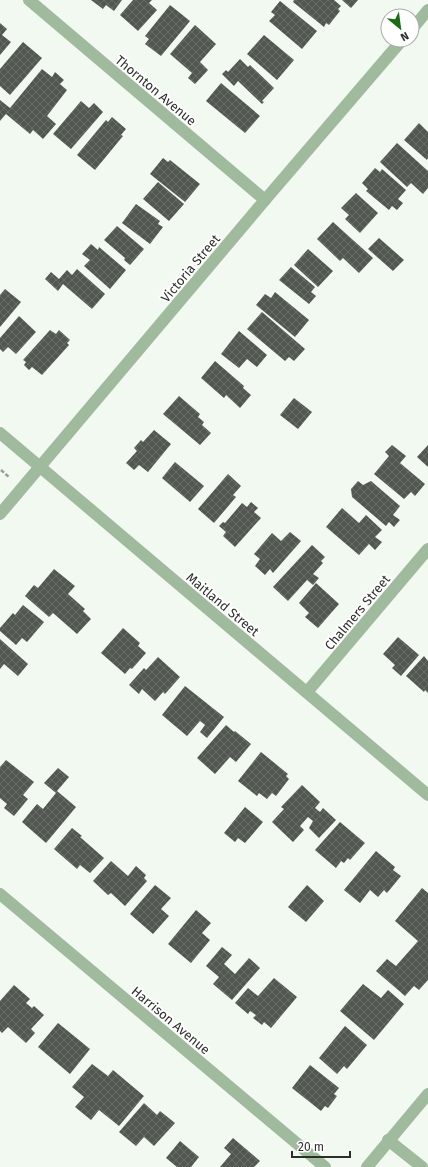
<svg xmlns="http://www.w3.org/2000/svg" width="428" height="1167" font-family="'Fira Sans',sans-serif">
	<style>
		.building { fill: url(#building-cross-hatch) }
		.lines { fill: none; stroke-linecap: round; stroke-linejoin: round }
		.path { stroke: #979d97; stroke-width: 2.5; stroke-dasharray: 4 2; stroke-linecap: butt }
		.minor { stroke: #9fba9c; stroke-width: 12 }
		.tertiary { stroke: #9fba9c; stroke-width: 12 }
		.labels { text-anchor: middle; stroke-width: 4; stroke-linejoin: round; paint-order: stroke }
		.street-label { font-size: 13px; fill: #2b2e2b; stroke: #fff }
	</style>
	<defs>
		<pattern id="building-cross-hatch" width="8" height="8" patternUnits="userSpaceOnUse"><rect width="8" height="8" fill="#525851"/><path d="M0 0l8 8M0 8l8-8" fill="none" stroke="#686d67"/></pattern>
	</defs>
	<rect width="100%" height="100%" fill="#f1f9f0"/>
	<g class="building">
		<path d="M91 0H122L114 11 106 5 103 9Z"/>
		<path d="M133 0H152L149 3 157 10 138 31 120 15Z"/>
		<path d="M294 0H334L341 6 338 9 340 11 329 25 326 23 324 27 293 2Z"/>
		<path d="M342 0H358L351 8Z"/>
		<path d="M280 1 317 31 302 49 269 21 275 15 271 12Z"/>
		<path d="M170 5 190 21 161 56 145 44 149 39 145 36Z"/>
		<path d="M0 23 7 29 2 35 11 42 0 55Z"/>
		<path d="M195 25 216 44 200 62 208 70 195 84 188 78 192 73 170 54Z"/>
		<path d="M264 35 294 60 277 80 247 54Z"/>
		<path d="M23 42 42 58 10 95 0 86V69Z"/>
		<path d="M240 59 248 67 250 65 274 88 262 101 264 102 262 104 238 81 234 86 222 74 226 70 228 72Z"/>
		<path d="M42 69 52 77 55 72 64 80 60 84 67 90 47 116 56 124 43 139 33 130 30 134 6 114 0 121V100L10 108Z"/>
		<path d="M221 83 260 116 245 133 206 101Z"/>
		<path d="M81 101 89 108 94 103 103 112 71 149 53 134Z"/>
		<path d="M112 117 126 129 121 135 123 136 95 170 77 155 106 120 108 122Z"/>
		<path d="M419 123 428 132V158L427 160 404 140Z"/>
		<path d="M397 143 428 171V188L423 194 411 183 407 187 380 162Z"/>
		<path d="M163 158 168 162 170 160 200 184 185 202 150 174Z"/>
		<path d="M375 168 380 172 382 169 406 190 398 199 403 203 397 210 392 206 389 210 366 191 368 189 362 183Z"/>
		<path d="M158 182 184 204 169 221 143 199Z"/>
		<path d="M356 193 378 213 360 233 345 219 349 215 341 208Z"/>
		<path d="M136 204 160 221 158 224 163 227 150 244 122 223Z"/>
		<path d="M333 222 373 258 359 273 343 258 340 261 317 239Z"/>
		<path d="M117 226 144 249 130 265 124 260 125 258 104 240Z"/>
		<path d="M379 238 404 260 393 271 368 249Z"/>
		<path d="M91 244 98 250 99 247 126 270 110 289 84 266 90 260 82 254Z"/>
		<path d="M308 249 333 271 318 287 294 265Z"/>
		<path d="M291 267 315 287 311 292 316 296 309 304 279 280Z"/>
		<path d="M77 269 105 294 92 309 63 284 58 291 45 279 51 272 59 279 67 270 72 275Z"/>
		<path d="M5 289 21 302 0 327V295Z"/>
		<path d="M275 292 309 320 295 337 256 305 265 294 271 298Z"/>
		<path d="M262 312 305 349 294 361 289 357 285 361 247 329Z"/>
		<path d="M19 316 36 332 16 354 8 347 3 352 0 349V338Z"/>
		<path d="M50 330 56 334 59 330 70 340 67 343 69 345 42 375 32 367 29 370 24 365 26 362 23 360Z"/>
		<path d="M239 331 267 355 257 367 247 359 239 368 221 354Z"/>
		<path d="M215 361 244 386 243 388 251 395 240 408 226 395 224 398 201 378Z"/>
		<path d="M179 396 200 414 198 417 204 422 202 425 211 433 200 445 163 414Z"/>
		<path d="M294 398 312 412 298 429 280 415Z"/>
		<path d="M154 430 171 444 148 472 139 465 134 470 126 463 137 451 134 448 141 440 143 442Z"/>
		<path d="M392 445 406 456 400 463 425 484 415 496 411 492 404 499 374 474 389 456 385 452Z"/>
		<path d="M428 445V467L417 457Z"/>
		<path d="M175 462 204 486 190 502 162 478Z"/>
		<path d="M228 474 241 486 233 495 236 497 214 523 198 509Z"/>
		<path d="M358 481 363 485 371 481 400 506 393 515 400 520 394 527 389 522 386 526 352 497 351 489Z"/>
		<path d="M251 502 258 508 254 512 261 518 235 547 223 536 226 532 219 526 223 522 225 523 242 503 247 507Z"/>
		<path d="M342 508 359 523 366 515 382 530 375 537 382 542 375 550 369 544 359 555 326 527Z"/>
		<path d="M290 532 301 541 273 573 270 569 265 575 255 566 260 559 254 554 272 533 281 541Z"/>
		<path d="M312 545 325 557 321 561 323 563 313 574 319 578 313 585 307 580 288 601 273 587Z"/>
		<path d="M54 569 75 586 68 594 85 609 83 611 91 619 77 634 53 613 49 617 25 596 34 585 38 588Z"/>
		<path d="M316 583 339 604 318 628 305 617 309 613 299 603Z"/>
		<path d="M23 605 44 622 27 642 22 638 16 645 0 631V628L13 613 15 615Z"/>
		<path d="M123 628 140 643 138 646 146 653 132 669 130 668 125 674 101 653Z"/>
		<path d="M398 637 419 655 401 676 392 668 395 665 383 654Z"/>
		<path d="M0 639 28 664 18 676 4 664 0 669Z"/>
		<path d="M424 656 428 661V693L425 690 424 692 406 676Z"/>
		<path d="M158 657 180 677 165 694 163 692 155 701 142 689 139 694 129 685 144 668 146 670Z"/>
		<path d="M185 686 224 717 207 738 200 732 205 725 200 721 187 736 162 715Z"/>
		<path d="M226 725 234 732 235 731 251 744 236 762 230 757 215 774 197 758Z"/>
		<path d="M261 752 288 774 286 776 289 779 276 796 272 793 267 799 259 793 257 796 238 781Z"/>
		<path d="M6 760 34 782 23 795 28 799 14 816 4 808 7 804 0 798V767Z"/>
		<path d="M58 768 69 777 57 791 76 807 46 843 22 822 37 804 43 809 56 793 44 783Z"/>
		<path d="M302 785 320 802 315 808 320 812 323 808 336 820 319 838 309 828 313 821 308 817 300 826 304 830 293 842 272 822 284 809 281 807Z"/>
		<path d="M245 807 263 822 245 843 238 838 235 842 224 833Z"/>
		<path d="M340 822 365 843 350 860 348 858 344 863 341 861 336 868 315 850Z"/>
		<path d="M72 828 82 836 80 837 104 858 90 873 80 865 77 869 54 849Z"/>
		<path d="M376 851 395 867 393 870 401 876 387 893 384 890 378 897 370 890 360 903 344 890Z"/>
		<path d="M111 861 128 876 136 866 146 875 144 878 147 881 125 906 111 893 108 895 93 881Z"/>
		<path d="M155 885 171 898 161 909 169 916 153 934 130 914Z"/>
		<path d="M307 885 324 901 306 922 288 907Z"/>
		<path d="M422 888 428 893V980L419 990 414 986 405 996 376 971 387 959 396 966 418 941 395 921Z"/>
		<path d="M196 910 211 923 202 933 210 940 191 963 168 944Z"/>
		<path d="M222 947 232 955 224 964 235 974 249 958 260 968 232 1000 213 984 219 977 206 966Z"/>
		<path d="M274 978 297 997 271 1028 264 1022 262 1025 253 1018 256 1015 250 1011 248 1014 235 1003 248 988 258 996Z"/>
		<path d="M363 984 381 998 388 990 404 1004 374 1040 340 1011Z"/>
		<path d="M14 985 30 999 26 1003 32 1008 34 1006 44 1015 31 1029 35 1033 26 1043 8 1027 2 1033 0 1031V1001Z"/>
		<path d="M58 1023 90 1049 70 1074 38 1047Z"/>
		<path d="M345 1026 367 1045 347 1069 344 1066 337 1074 319 1058Z"/>
		<path d="M92 1064 108 1076 113 1070 144 1096 119 1126 99 1110 91 1120 75 1107 84 1097 72 1087Z"/>
		<path d="M310 1065 339 1088 334 1094 337 1096 328 1108 325 1106 321 1111 292 1088Z"/>
		<path d="M144 1103 157 1115 160 1111 175 1123 154 1146 144 1137 136 1146 119 1132Z"/>
		<path d="M233 1138 260 1161 254 1167H220L231 1154 224 1148Z"/>
		<path d="M180 1141 199 1157 191 1167H177L166 1158Z"/>
	</g>
	<g class="lines">
		<path class="path" d="M1 470 10 478"/>
		<g class="minor">
			<path d="M29 0 265 200"/>
			<path d="M412 29 428 10"/>
			<path d="M0 433 428 795"/>
			<path d="M0 514 265 200 402 40"/>
			<path d="M307 692 428 549"/>
			<path d="M0 894 325 1167"/>
			<path d="M388 1140 422 1167"/>
		</g>
		<path class="tertiary" d="M367 1167 428 1094"/>
	</g>
	<g class="labels">
		<g class="street-label">
			<text transform="translate(156 90) rotate(40)" y="5">Thornton Avenue</text>
			<text transform="translate(190 268) rotate(-50)" y="5">Victoria Street</text>
			<text transform="translate(223 604) rotate(40)" y="5">Maitland Street</text>
			<text transform="translate(357 612) rotate(-50)" y="5">Chalmers Street</text>
			<text transform="translate(171 1020) rotate(40)" y="5">Harrison Avenue</text>
		</g>
	</g>
	<g transform="translate(400 28) rotate(151)"><circle r="19" fill="#ffffff" stroke="#aaabaa"/>
	<path d="M0-3L7 15L0 10L-7 15Z" fill="#1a6d13"/>
	<text y="-6" font-size="11" font-weight="bold" text-anchor="middle" fill="#2b2e2b">N</text>
	</g>
	<path d="M292 1151v6h58v-6" fill="none" stroke="#2b2e2b" stroke-width="2"/>
	<text x="298" y="1151" font-size="12" fill="#2b2e2b" stroke="#ffffff" stroke-width="3" paint-order="stroke">20 m</text>
</svg>
